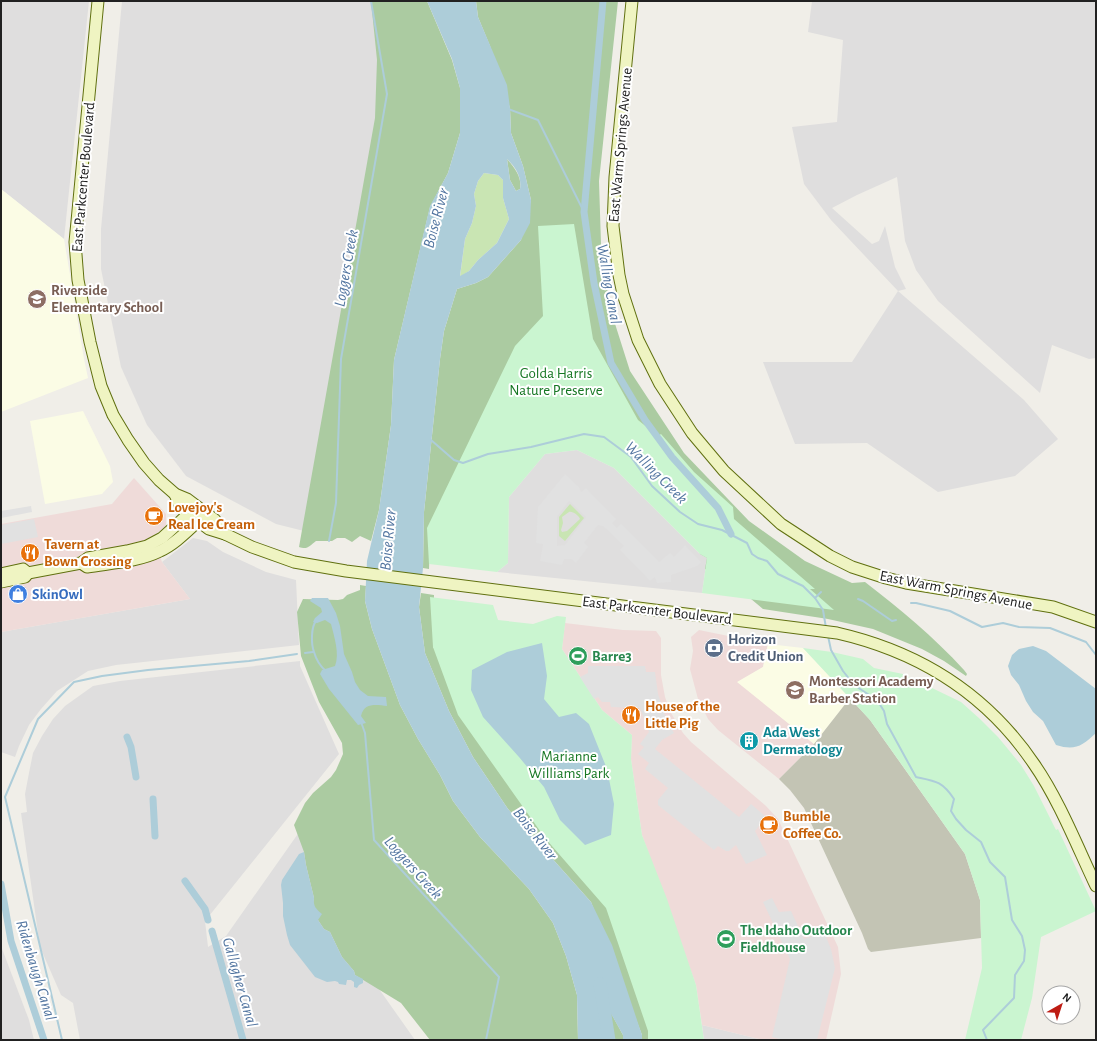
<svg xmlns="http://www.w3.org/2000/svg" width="1097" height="1041" font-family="'Alegreya Sans',sans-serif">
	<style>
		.residential { fill: #dfdede }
		.commercial { fill: #efdbd9 }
		.education { fill: #fbfce5 }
		.construction { fill: #c3c4b4 }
		.grass { fill: #c9e5b3; fill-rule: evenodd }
		.forest { fill: #abcba1 }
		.park { fill: #caf5d0 }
		.parking { fill: #e1e1e1; fill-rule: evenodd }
		.water { fill: #adcdd9; fill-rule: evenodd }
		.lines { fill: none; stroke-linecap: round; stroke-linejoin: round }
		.stream { stroke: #adcdd9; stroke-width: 2 }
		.canal { stroke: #adcdd9; stroke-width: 7 }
		.river { stroke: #adcdd9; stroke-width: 13 }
		.secondary-casing { stroke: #60700f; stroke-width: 13 }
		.secondary { stroke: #eff4c2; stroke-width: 11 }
		.labels { text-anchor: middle; stroke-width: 4; stroke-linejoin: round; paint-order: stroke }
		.street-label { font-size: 15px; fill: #212121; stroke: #fff }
		.education-label { font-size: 15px; font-weight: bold; fill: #785e54; stroke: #fff; text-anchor: start }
		.park-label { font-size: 15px; fill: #167723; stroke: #fff }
		.food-label { font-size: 15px; font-weight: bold; fill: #c56008; stroke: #fff; text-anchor: start }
		.shop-label { font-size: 15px; font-weight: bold; fill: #366cbe; stroke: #fff; text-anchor: start }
		.service-label { font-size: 15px; font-weight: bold; fill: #4e5e75; stroke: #fff; text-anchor: start }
		.leisure-label { font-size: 15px; font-weight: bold; fill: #27864d; stroke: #fff; text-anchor: start }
		.culture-label { font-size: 15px; font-weight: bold; fill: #0d838f; stroke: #fff; text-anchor: start }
		.water-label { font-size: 16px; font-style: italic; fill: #5275a0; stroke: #fff }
	</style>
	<rect width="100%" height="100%" fill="#f0eee8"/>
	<g class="residential">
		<path d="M1 1H89L64 239 1 189Z"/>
		<path d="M122 1H380L394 92 328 537 276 524 186 476 147 425 121 367 101 269V229Z"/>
		<path d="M812 1H1096V358L1089 359 1052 345 1040 393 938 301 916 270 905 241 897 177 857 195 832 208 872 244 879 241 885 226 895 267 906 289 898 291 1024 400 1058 439 1015 476 938 492 867 443 795 444 763 362H852L898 291 831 220 804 184 792 127 837 122 843 40 808 32Z"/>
		<path d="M577 450 614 468 700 554 707 558 702 593 497 572 508 563 509 497 545 454Z"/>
		<path d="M193 538 207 541 223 552 266 572 296 580 299 645 116 665 88 671 57 691 41 709 29 725 19 746 15 757 1 752V632L190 599 162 562Z"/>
		<path d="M300 661V666L339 754 205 921 208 947 226 936 321 801 329 918 415 1040H80L73 1003 61 995 40 947 21 813 27 812 25 794 29 773 33 753 42 736 53 719 65 706 93 686 120 681Z"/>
		<path d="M1 946 29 1020 34 1040H1Z"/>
		<path d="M702 1025 763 1040H704Z"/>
	</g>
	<g class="commercial">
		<path d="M134 478 166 514V526L153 536 162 562 190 599 1 632V524L112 504Z"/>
		<path d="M565 623 623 630 656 631 661 638V675L665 697 671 713 683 733 691 742 766 806 778 819 838 947 841 974 826 1040H763L702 1025 696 985 642 835 631 759 632 735 602 710 562 649Z"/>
		<path d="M699 630 768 644 763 667 738 682 814 744 779 779 718 730 708 719 698 699 690 669 693 651 691 637Z"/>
	</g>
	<g class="education">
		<path d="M1 189 64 239 84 359 88 378 1 412Z"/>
		<path d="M83 411 110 466 113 482 102 494 45 504 30 421Z"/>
		<path d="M768 644 803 648 850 698 814 744 737 682 763 667Z"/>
	</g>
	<path class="construction" d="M850 698 870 720 965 854 980 900 981 938 871 952 868 949 862 933 804 808 790 790 779 779 814 744Z"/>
	<g class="grass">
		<path d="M484 173 498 175 503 180V198L509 219 497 243 478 260 469 271 460 277 465 239 472 223 476 206 474 194 478 181Z"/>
		<path d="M570 504 584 518 565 541 559 536V517ZM569 512C573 511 579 516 580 519L567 531 562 532 561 530 563 523 562 517Z"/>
	</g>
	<g class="forest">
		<path d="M371 1H427L452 60 460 88V133L448 173 430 207 394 360 391 425 379 510 371 541 360 536 352 542 345 538H337L332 541H316C309 546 308 550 299 547L375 118 377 60Z"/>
		<path d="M476 1H618L599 181 601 244 610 308 630 371 684 453 749 521 805 561 852 583 865 582C900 609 934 637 964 670L967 674 966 676 944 661 922 649 873 629 828 619 763 609 726 578 705 569 707 558 700 554 697 545 629 475 590 446 543 452 430 538 429 569 423 568 424 512 440 359 444 331 457 289 476 283 488 277 521 240 531 200 523 166 511 133 510 108 490 46 478 17Z"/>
		<path d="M507 159C515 168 522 177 520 189L516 191 510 180Z"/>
		<path d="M360 585 366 586 365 601 372 629 400 705 418 739 440 775 453 801 480 837 529 889 553 923 566 956 577 995 578 1040H430L401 1003 355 975 354 971 342 957 330 932 324 929 318 920 313 903 314 898 306 865 304 852 294 825 305 803 313 793 331 777 336 770 343 754 342 743 319 702 301 656 297 612 303 599 338 600 343 599 347 595 360 590Z"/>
		<path d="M421 593 434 595 433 647 585 845 665 1040H642V1035L591 902 508 809 473 757 449 711 425 653 419 607Z"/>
		<path d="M601 1001 605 1002 623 1035V1040H606L601 1020Z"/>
	</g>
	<g class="park">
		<path d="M574 224 593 339 638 420 658 436 661 434 694 472 733 507 734 519 815 589H810L834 610 702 593 707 558 700 554 614 468 577 450 545 454 509 497 508 563 497 572 429 564 427 528 515 346 543 316 538 226Z"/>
		<path d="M430 597 493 605 498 620 533 624 557 616 566 617 562 649 602 710 632 735 631 759 642 835 667 899 696 985 704 1040H648V1031L606 908 545 838 458 715 433 647Z"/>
		<path d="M803 648 832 652 863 659 874 668 903 674 961 702 980 719 998 737 1021 765 1034 786 1056 830 1058 829 1096 911 1041 937 1032 998 1021 1040H965L982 968 980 900 965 854 870 720Z"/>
	</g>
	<g class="parking">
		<path d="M565 474 579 487 581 492 586 488 616 519 612 523 617 528 621 524 659 562 670 553 674 557 685 545 701 562 697 566 671 575V582L657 583 655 577 650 581 620 550 624 546 603 526 598 525 584 543 588 547 576 563 571 559H564L562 565 540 561 543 544 536 543 538 507ZM569 501 586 517 565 545 557 546V517Z"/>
		<path d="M31 506 32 512 1 518V511Z"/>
		<path d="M34 519 38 537 1 544V525Z"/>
		<path d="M588 666H645L646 672H655L658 694 667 721 674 733 662 740 655 749 739 817 751 804 766 817 755 831 767 855 746 864 736 845 729 851H726L718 846 714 850 658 805V800L668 788 645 769 649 763 638 754 644 747 640 744 649 732 640 708 611 707 610 702H602L598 697 594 699 580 677 588 673Z"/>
		<path d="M772 898 779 912 791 911 804 939 824 932 831 949 835 968 817 1040H783L772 1037 790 959 763 902Z"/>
	</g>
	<g class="water">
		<path d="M427 1H476L478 17 507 85 510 108 511 133 523 166 531 200 530 223 521 240 488 277 476 283 457 289 444 331 440 359 424 512 423 568 419 607 425 653 449 711 473 757 508 809 591 902 612 945 642 1035V1040H623V1035L605 1003 602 1002 601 1020 606 1040H578L577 995 566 956 553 923 529 889 480 837 453 801 440 775 418 739 400 705 372 629 365 601 367 561 379 510 391 425 394 360 430 206 448 173 460 133V88L452 59ZM507 159C516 167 522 178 520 189L516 191 510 180ZM484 173 498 175 503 180V198L509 219 497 243 478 260 469 271 460 276 465 239 472 223 476 206 474 194 478 181Z"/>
		<path d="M312 598H328L336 613 340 626 344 654 352 672 355 682 360 690 368 696 386 697 387 706C377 705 364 702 361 716L366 723 358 725 329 689 320 674 322 670 335 666C340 654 334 636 331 624L325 620 317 623 313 622 315 618 322 612 321 608 310 601Z"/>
		<path d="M542 643 547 676 544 699 559 717 576 713 589 724 607 769 614 804 611 835 585 845 560 820 544 787 519 757 483 717 471 690 472 670 507 652Z"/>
		<path d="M1033 646 1046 651 1096 689V733C1082 746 1075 751 1056 745L1043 721 1033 712 1026 701 1019 685 1011 675 1008 666 1012 655 1019 649Z"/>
		<path d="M304 852 306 865 314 898C313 906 316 909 322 914L318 920 324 929 330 932 342 957 354 971 355 975 363 979V983L359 985 357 988 354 987V982L351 980H347L346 985 339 984 338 982 335 981 327 982 315 977 290 945 287 935 283 916V903L281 885 282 880 299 854Z"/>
	</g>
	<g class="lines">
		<g class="stream">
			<path d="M508 109 538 120 584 212"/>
			<path d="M431 440 454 460 463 463 488 454 531 447 584 434 604 437 631 457 652 486 680 512 698 524 722 530 747 543 752 554 758 558 767 561 778 574 803 586 815 598 823 610 826 628"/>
			<path d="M329 541 336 503 341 359 387 94 371 1"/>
			<path d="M815 598 821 592"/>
			<path d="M858 599 863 601 892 621 896 620"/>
			<path d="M911 603H916L950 611 982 627 1003 623 1019 627 1050 628 1086 642 1096 655"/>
			<path d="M316 621C311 627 311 644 314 652 316 659 321 667 326 671"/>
			<path d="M828 636 831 650 843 671 854 685 877 700 884 711 887 724 916 777C935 781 942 781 954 799L951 811 956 819 966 830 981 842 990 862 1005 877 1012 920 1022 936 1025 950 1024 961 1015 975 1014 998 983 1030 987 1040"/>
			<path d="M305 653 313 652"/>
			<path d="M361 722 365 733 374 840 499 977 486 1040"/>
			<path d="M62 1040 5 797 38 719 74 682 102 676 148 670 249 661 297 654"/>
		</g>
		<g class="canal">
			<path d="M603 1 584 212 594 283 611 363 645 420 672 457 718 508 731 534"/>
			<path d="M127 737 131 747 136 777"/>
			<path d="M153 799 155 836"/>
			<path d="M185 881 205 909 208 920"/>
			<path d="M1 884 11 941 44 1040"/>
			<path d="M212 931 243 1040"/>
		</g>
		<path class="river" d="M600 984 609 1040"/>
		<defs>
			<g id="secondary">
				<path d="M98 1 75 242 78 280 90 342 101 386 113 415 128 440 144 463 159 480 175 494 187 499 215 520 225 534"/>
				<path d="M632 1 615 177 613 226 619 275 623 294 638 340 660 384 692 433 724 471 781 524 830 556 852 567 886 578 906 583 1053 607 1096 622"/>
				<path d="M175 494 180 507 209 529 225 534 252 547 294 562 346 571 837 633C920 652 986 693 1034 764 1059 800 1077 846 1096 886"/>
				<path d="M81 563 87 567C111 563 138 562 160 551 176 544 190 528 203 517"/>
				<path d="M28 573 81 563 88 558 127 551 147 546 162 538 194 509"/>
				<path d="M1 574 23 569 28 573 25 577 1 582"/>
			</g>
		</defs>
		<use href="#secondary" class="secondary-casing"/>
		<use href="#secondary" class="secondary"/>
	</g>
	<defs>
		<symbol id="school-disc" viewBox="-11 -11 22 22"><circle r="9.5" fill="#8d6e63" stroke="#fff"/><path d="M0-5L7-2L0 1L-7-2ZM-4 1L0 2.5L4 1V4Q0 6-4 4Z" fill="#fff"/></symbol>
		<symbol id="cafe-disc" viewBox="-11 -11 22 22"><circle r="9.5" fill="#e8710a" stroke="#fff"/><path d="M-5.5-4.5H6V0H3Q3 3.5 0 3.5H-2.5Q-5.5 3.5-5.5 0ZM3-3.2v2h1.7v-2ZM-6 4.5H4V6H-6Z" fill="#fff"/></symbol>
		<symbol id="restaurant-disc" viewBox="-11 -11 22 22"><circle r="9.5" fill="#e8710a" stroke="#fff"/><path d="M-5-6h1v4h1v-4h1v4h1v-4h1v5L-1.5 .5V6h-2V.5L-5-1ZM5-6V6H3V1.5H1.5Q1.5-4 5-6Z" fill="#fff"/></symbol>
		<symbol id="shop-disc" viewBox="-11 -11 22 22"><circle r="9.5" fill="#3f7fe0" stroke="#fff"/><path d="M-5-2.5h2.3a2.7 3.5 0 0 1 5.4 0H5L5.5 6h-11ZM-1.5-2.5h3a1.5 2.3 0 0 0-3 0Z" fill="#fff"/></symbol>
		<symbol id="bank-disc" viewBox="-11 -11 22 22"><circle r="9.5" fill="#5c6f8a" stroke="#fff"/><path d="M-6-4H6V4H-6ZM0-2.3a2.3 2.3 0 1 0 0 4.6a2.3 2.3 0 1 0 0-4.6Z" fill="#fff"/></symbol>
		<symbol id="stadium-disc" viewBox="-11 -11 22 22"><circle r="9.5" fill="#2e9e5b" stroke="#fff"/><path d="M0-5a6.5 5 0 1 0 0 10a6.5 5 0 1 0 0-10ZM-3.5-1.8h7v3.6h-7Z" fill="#fff"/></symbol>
		<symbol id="building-disc" viewBox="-11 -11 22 22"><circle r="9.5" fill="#0f9aa8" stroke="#fff"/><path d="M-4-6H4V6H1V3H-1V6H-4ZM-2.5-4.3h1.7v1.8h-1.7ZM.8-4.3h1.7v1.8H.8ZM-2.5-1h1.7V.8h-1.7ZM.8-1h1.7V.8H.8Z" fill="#fff"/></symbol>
	</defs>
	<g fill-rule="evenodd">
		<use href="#school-disc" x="26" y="288" width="22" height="22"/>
		<use href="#cafe-disc" x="143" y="505" width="22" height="22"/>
		<use href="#restaurant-disc" x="19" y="542" width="22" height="22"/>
		<use href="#shop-disc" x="7" y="583" width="22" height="22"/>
		<use href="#bank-disc" x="703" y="637" width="22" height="22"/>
		<use href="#stadium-disc" x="567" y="645" width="22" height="22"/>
		<use href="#school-disc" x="784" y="679" width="22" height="22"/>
		<use href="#restaurant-disc" x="620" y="704" width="22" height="22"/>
		<use href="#building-disc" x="738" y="730" width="22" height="22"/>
		<use href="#cafe-disc" x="758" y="814" width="22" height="22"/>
		<use href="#stadium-disc" x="715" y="928" width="22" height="22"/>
	</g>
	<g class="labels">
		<g class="street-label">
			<text transform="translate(620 145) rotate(-85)" y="5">East Warm Springs Avenue</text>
			<text transform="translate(83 177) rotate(-85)" y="5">East Parkcenter Boulevard</text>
			<text transform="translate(956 590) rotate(11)" y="5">East Warm Springs Avenue</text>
			<text transform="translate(657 610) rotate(7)" y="5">East Parkcenter Boulevard</text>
		</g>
		<g class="education-label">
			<text x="51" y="295">Riverside<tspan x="51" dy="17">Elementary School</tspan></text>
			<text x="809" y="686">Montessori Academy<tspan x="809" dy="17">Barber Station</tspan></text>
		</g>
		<g class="park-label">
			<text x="556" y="378">Golda Harris<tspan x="556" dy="17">Nature Preserve</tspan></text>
			<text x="569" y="761">Marianne<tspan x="569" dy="17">Williams Park</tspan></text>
		</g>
		<g class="food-label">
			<text x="168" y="512">Lovejoy's<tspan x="168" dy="17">Real Ice Cream</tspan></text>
			<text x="44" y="549">Tavern at<tspan x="44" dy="17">Bown Crossing</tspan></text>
			<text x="645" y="711">House of the<tspan x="645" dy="17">Little Pig</tspan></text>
			<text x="783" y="821">Bumble<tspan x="783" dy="17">Coffee Co.</tspan></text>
		</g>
		<g class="shop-label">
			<text x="32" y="599">SkinOwl</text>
		</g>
		<g class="service-label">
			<text x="728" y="644">Horizon<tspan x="728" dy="17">Credit Union</tspan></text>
		</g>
		<g class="leisure-label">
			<text x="592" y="661">Barre3</text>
			<text x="740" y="935">The Idaho Outdoor<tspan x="740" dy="17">Fieldhouse</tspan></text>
		</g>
		<g class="culture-label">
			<text x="763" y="737">Ada West<tspan x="763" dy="17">Dermatology</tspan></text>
		</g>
		<g class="water-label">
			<text transform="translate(435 218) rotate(-75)" y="6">Boise River</text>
			<text transform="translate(345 268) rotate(-80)" y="6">Loggers Creek</text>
			<text transform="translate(610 284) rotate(80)" y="6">Walling Canal</text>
			<text transform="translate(657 472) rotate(45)" y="6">Walling Creek</text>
			<text transform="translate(387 540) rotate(-85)" y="6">Boise River</text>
			<text transform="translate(536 833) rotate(52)" y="6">Boise River</text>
			<text transform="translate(414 867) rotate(48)" y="6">Loggers Creek</text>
			<text transform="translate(37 970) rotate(73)" y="6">Ridenbaugh Canal</text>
			<text transform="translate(241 982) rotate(74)" y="6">Gallagher Canal</text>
		</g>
	</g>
	<rect width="1097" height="1041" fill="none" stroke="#212121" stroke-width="4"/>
	<g transform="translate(1061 1005) rotate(39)"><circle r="19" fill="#ffffff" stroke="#a6a6a6"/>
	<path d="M0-3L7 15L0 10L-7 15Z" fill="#be1c13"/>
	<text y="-6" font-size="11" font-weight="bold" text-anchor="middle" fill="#212121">N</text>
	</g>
</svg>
